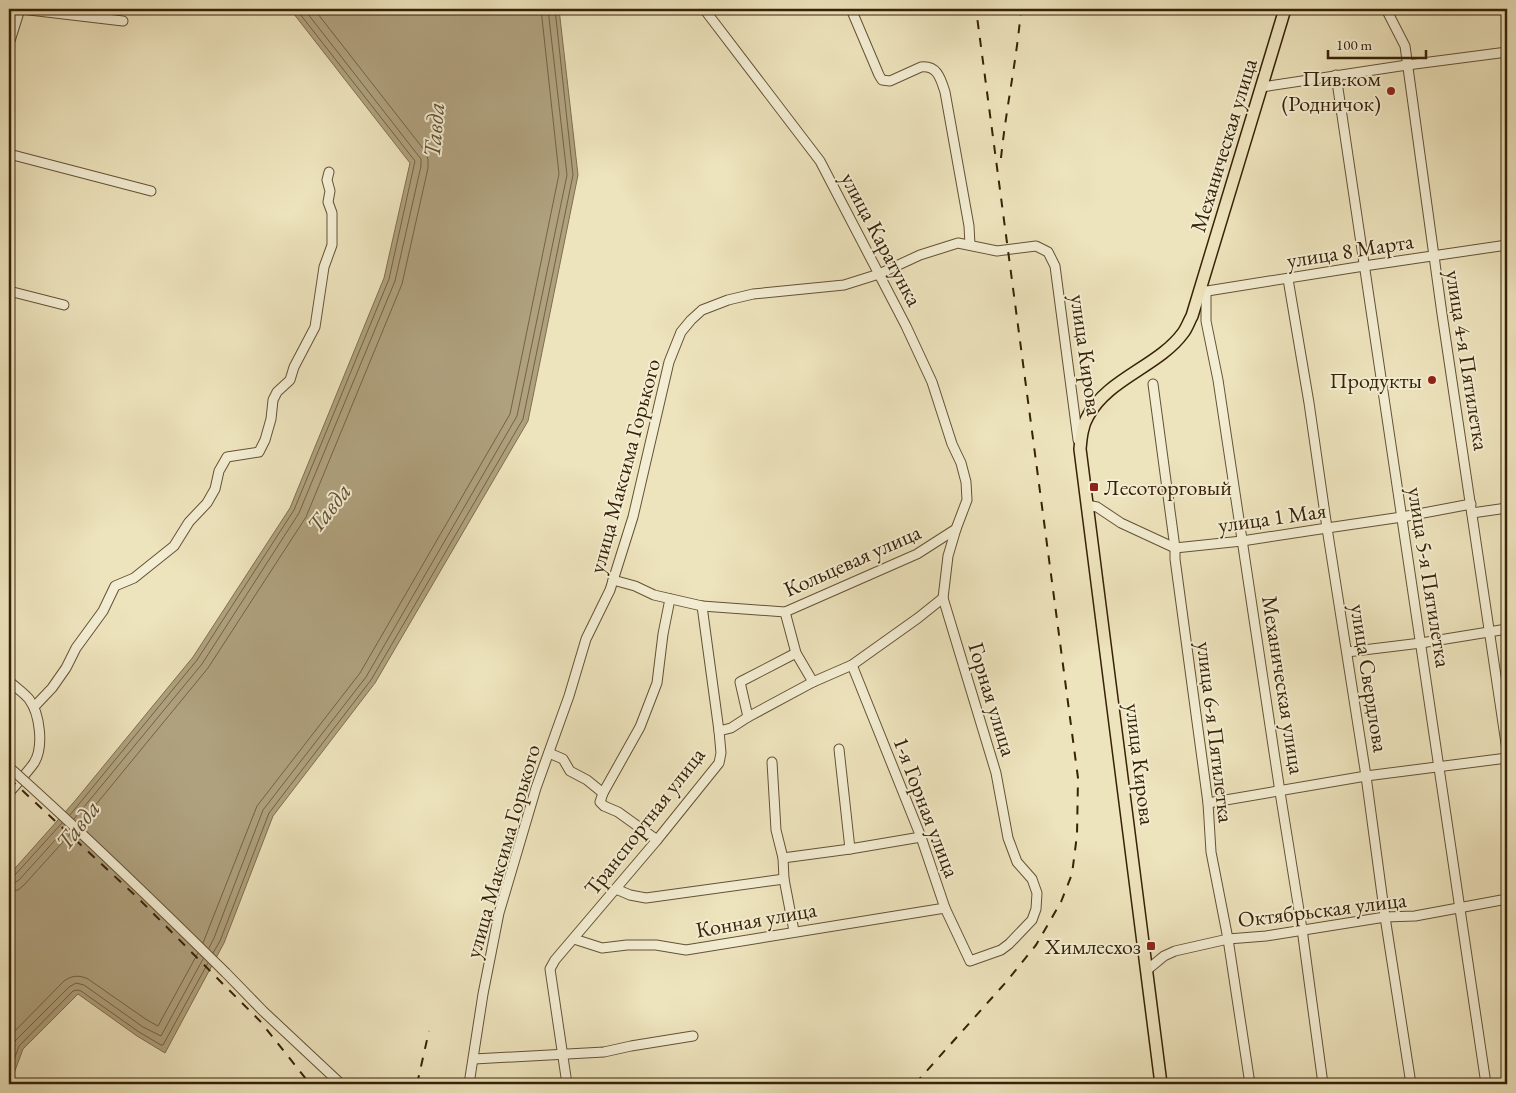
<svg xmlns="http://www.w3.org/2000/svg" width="1516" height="1093" font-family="'EB Garamond',serif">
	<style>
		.water { fill: #afa17e; stroke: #7f6e4e }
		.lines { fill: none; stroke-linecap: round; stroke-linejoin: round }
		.shore { stroke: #736242; stroke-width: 1 }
		.minor-casing { stroke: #645234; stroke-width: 11 }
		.major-casing { stroke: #372207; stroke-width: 14 }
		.minor { stroke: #f3edd3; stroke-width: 9 }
		.major { stroke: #ede3bc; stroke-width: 11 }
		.rail { stroke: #372207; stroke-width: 2; stroke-dasharray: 9 9; stroke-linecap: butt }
		.minor-bridge-casing { stroke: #645234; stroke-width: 11; stroke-linecap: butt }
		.minor-bridge { stroke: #f3edd3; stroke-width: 9 }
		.poi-dot { fill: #8f2418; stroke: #f3edd3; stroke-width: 2 }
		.labels { text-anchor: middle; stroke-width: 4; stroke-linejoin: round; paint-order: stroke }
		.poi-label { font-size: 22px; fill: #372207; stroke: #f3edd3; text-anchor: end }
		.street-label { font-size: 22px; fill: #372207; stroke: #f3edd3 }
		.water-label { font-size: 24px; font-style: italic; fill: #614e31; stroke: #f3edd3 }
	</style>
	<rect width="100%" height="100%" fill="#ede3bc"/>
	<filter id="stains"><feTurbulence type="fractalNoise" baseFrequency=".004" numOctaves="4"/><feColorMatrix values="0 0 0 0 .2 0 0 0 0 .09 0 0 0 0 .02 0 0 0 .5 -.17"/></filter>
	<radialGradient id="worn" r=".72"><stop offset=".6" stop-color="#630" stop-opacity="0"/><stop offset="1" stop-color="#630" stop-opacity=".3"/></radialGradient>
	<path class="water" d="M290 9H559L578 175 528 421 375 683 273 816 224 943 165 1053 137 1036 78 994 23 1049 10 1084H9V875L74 802 193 657 290 508 384 278 410 163Z"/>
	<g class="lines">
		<g class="shore">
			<path d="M70 815 197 660 294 510 389 279 415 161 296 9"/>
			<path d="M74 819 202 664 299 513 395 281 421 166V159L304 9"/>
			<path d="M80 824 208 668 306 517 402 284 428 168V159L425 151 314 9"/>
			<path d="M9 878 14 876 62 823"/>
			<path d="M9 884 14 883 19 880 67 827"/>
			<path d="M9 891 18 890 24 885 72 832"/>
			<path d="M203 943 257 806 360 673 510 414 559 174 541 9"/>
			<path d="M209 948 214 938 263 810 366 677 517 416 567 175 548 9"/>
			<path d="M213 953 220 941 269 813 371 680 523 419 573 175 555 9"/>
			<path d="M9 1037 64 981C72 975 80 975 88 979L147 1020 158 1026 198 953"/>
			<path d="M9 1055 15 1041 69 987 76 983 84 985 143 1027 161 1036 203 959"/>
			<path d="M9 1074 19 1046 73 991 77 990 81 991 139 1032 161 1045H163L208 963"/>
		</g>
		<defs>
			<g id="minor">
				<path d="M21 9 123 21"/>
				<path d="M704 9 820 161 906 326 932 382 952 444 961 463 966 482 967 500 956 529 948 556 943 598 996 773 1008 838 1017 862 1032 879 1037 893 1036 909 1032 920 1009 944 1001 950 970 961 945 908 921 837 852 665"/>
				<path d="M851 9 879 75 882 80 890 81 921 67C938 65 941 80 945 92L969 226 970 245"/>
				<path d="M1386 9 1405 46 1442 314 1507 750"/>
				<path d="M9 44 20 9"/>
				<path d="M1336 75 1486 1084"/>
				<path d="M1262 87 1407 65 1507 52"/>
				<path d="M9 154 151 191"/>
				<path d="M1288 279 1309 403 1327 528 1366 776 1385 917 1411 1084"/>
				<path d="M9 291 64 305"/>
				<path d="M1206 291V321L1218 380 1280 792 1302 929 1323 1084"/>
				<path d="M1201 292 1364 266 1507 245"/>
				<path d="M1153 384 1175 548V559L1208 803 1211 852 1228 939 1250 1084"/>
				<path d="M1087 505 1097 507 1121 523 1175 548 1242 541 1327 528 1402 517 1471 504"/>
				<path d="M1472 513 1507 508"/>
				<path d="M613 580 635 586 654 595 702 606 785 612 917 554 956 529"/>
				<path d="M702 606 719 731"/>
				<path d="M785 612 796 653 813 682"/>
				<path d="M1347 652 1421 643 1507 629"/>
				<path d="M9 681C15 687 23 692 29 699 40 714 44 747 34 763 27 773 17 783 9 793"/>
				<path d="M34 707 52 688 66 668 76 648 103 611 115 586 134 578 174 546 189 522 207 503 215 489 219 471 227 457 259 452 265 440 271 419 273 400 277 392 290 380 294 367 315 327 324 267 332 245V213L328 202 330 191 327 180 329 172"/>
				<path d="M748 717 740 682 796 653"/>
				<path d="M839 749 850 849"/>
				<path d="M549 753 563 759 570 771 587 780 603 793 600 802 604 806 618 812 657 840"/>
				<path d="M772 762 776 830 783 858 784 879 794 931"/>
				<path d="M603 793 640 727 657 683 663 634 670 599"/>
				<path d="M1208 803 1366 776 1507 758"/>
				<path d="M783 858 850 849 921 837"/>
				<path d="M616 889 630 895 646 898 784 879"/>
				<path d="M574 939 602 948 627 945H656L686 950 945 908"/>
				<path d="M1147 970 1164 956 1175 951 1228 939 1266 936 1385 917 1415 916 1507 899"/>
				<path d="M226 973 263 1011 341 1084"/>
				<path d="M474 1059 604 1052 631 1046 693 1036"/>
				<path d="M469 1084 483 994 499 913 536 788 569 696 586 639 610 590 633 517 669 362 681 332 691 320 702 310 728 300 753 294 844 285 879 274 920 255 958 243 997 251 1036 246 1048 252 1055 266 1078 440"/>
				<path d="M567 1084 550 969 555 960 657 840 719 763 721 753 719 731 731 728 748 717 813 682 852 665 918 618 943 598"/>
			</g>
			<path id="major" d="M1161 1084 1080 449C1081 438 1082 426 1088 416 1107 379 1159 366 1183 333 1187 328 1189 321 1192 316L1285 9"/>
		</defs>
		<use href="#minor" class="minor-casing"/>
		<use href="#major" class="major-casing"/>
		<use href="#minor" class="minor"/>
		<use href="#major" class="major"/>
		<g class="rail">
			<path d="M1001 158C1006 108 1017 59 1021 9"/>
			<path d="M9 778 139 899 219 980 260 1021 310 1084"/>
			<path d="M417 1084 429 1031"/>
			<path d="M915 1084 1007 981 1036 945 1061 902 1072 874 1077 835 1078 778 976 9"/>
		</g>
		<defs>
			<path id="minor-bridge" d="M9 767C83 833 155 903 226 973"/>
		</defs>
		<use href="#minor-bridge" class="minor-bridge-casing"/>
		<use href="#minor-bridge" class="minor-bridge"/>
	</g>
	<g class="poi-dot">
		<circle cx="1391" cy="91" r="5"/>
		<circle cx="1432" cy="380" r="5"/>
		<rect x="1089" y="482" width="10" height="10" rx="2.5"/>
		<rect x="1146" y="941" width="10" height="10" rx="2.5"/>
	</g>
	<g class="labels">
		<g class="poi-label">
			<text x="1381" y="86">Пив.ком<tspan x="1381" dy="25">(Родничок)</tspan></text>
			<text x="1422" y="388">Продукты</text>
			<text x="1104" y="495" text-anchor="start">Лесоторговый</text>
			<text x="1141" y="954">Химлесхоз</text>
		</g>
		<g class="street-label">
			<text transform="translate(1223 145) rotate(-73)" y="8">Механическая улица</text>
			<text transform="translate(882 239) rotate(62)" y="8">улица Каратунка</text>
			<text transform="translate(1350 250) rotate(-9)" y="8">улица 8 Марта</text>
			<text transform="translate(1087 355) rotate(82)" y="8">улица Кирова</text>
			<text transform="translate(1468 360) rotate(81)" y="8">улица 4-я Пятилетка</text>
			<text transform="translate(624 466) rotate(-75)" y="8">улица Максима Горького</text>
			<text transform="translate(1272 517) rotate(-8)" y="8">улица 1 Мая</text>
			<text transform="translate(852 560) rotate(-24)" y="8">Кольцевая улица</text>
			<text transform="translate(1430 577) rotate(81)" y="8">улица 5-я Пятилетка</text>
			<text transform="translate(1370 678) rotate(81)" y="8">улица Свердлова</text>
			<text transform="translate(1284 685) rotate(81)" y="8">Механическая улица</text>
			<text transform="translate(993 699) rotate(73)" y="8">Горная улица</text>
			<text transform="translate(1216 732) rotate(83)" y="8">улица 6-я Пятилетка</text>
			<text transform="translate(1141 764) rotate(83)" y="8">улица Кирова</text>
			<text transform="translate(927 807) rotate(69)" y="8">1-я Горная улица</text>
			<text transform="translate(644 821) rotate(-52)" y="8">Транспортная улица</text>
			<text transform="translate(502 851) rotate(-74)" y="8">улица Максима Горького</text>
			<text transform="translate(1322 909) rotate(-7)" y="8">Октябрьская улица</text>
			<text transform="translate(756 919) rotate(-10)" y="8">Конная улица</text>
		</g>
		<g class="water-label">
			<text transform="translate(434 130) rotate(-85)" y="8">Тавда</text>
			<text transform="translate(329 508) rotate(-52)" y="8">Тавда</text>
			<text transform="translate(78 825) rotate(-52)" y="8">Тавда</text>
		</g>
	</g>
	<rect width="1516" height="1093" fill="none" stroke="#ede3bc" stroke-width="30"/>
	<rect x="10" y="10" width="1496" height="1073" fill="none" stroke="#372207" stroke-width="2.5"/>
	<rect x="15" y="15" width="1486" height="1063" fill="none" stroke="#372207"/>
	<path d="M1328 50v8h98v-8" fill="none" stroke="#372207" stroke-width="2.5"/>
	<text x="1336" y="50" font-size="15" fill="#372207" stroke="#f3edd3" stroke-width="4" paint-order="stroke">100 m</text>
	<rect width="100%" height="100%" filter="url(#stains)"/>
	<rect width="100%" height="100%" fill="url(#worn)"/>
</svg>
